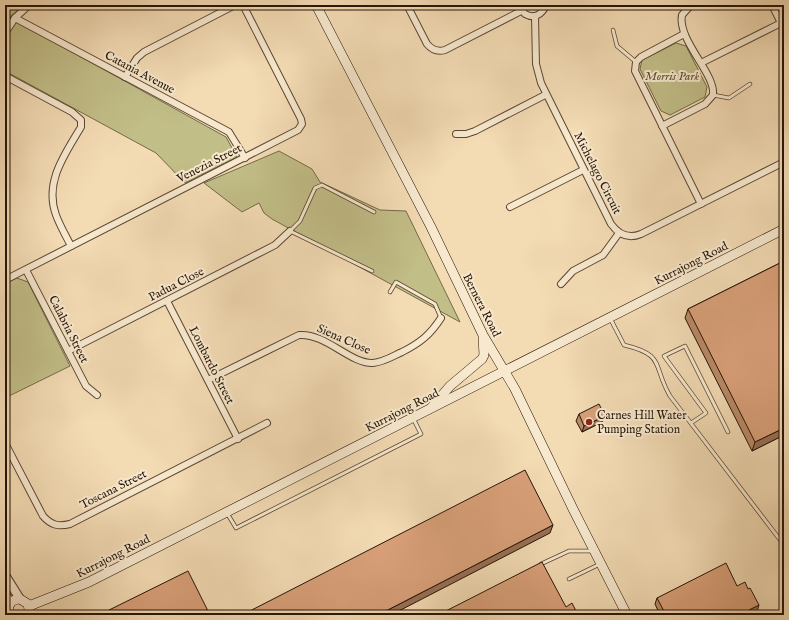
<svg xmlns="http://www.w3.org/2000/svg" width="789" height="620" font-family="'IM FELL English',serif">
	<style>
		.green { fill: #c2be88; stroke: #746a48 }
		.lines { fill: none; stroke-linecap: round; stroke-linejoin: round }
		.service-casing { stroke: #5a4632; stroke-width: 4.5 }
		.minor-casing { stroke: #5a4632; stroke-width: 8 }
		.tertiary-casing { stroke: #5a4632; stroke-width: 10 }
		.secondary-casing { stroke: #271507; stroke-width: 10 }
		.service { stroke: #f7e8ce; stroke-width: 3 }
		.minor { stroke: #f7e8ce; stroke-width: 6 }
		.tertiary { stroke: #f7e8ce; stroke-width: 8 }
		.secondary { stroke: #f7e8ce; stroke-width: 9 }
		.wall { fill: #ba8967; stroke: #271507 }
		.shaded-wall { fill: #976f54; stroke: #271507 }
		.building { fill: #d89f78; stroke: #271507 }
		.poi-dot { fill: #8f2418; stroke: #f7e8ce; stroke-width: 1.5 }
		.labels { text-anchor: middle; stroke-width: 4; stroke-linejoin: round; paint-order: stroke }
		.street-label { font-size: 12px; fill: #271507; stroke: #f7e8ce }
		.park-label { font-size: 12px; font-style: italic; fill: #5d5034; stroke: #f7e8ce }
		.poi-label { font-size: 12px; fill: #271507; stroke: #f7e8ce; text-anchor: start }
	</style>
	<rect width="100%" height="100%" fill="#f3dbb4"/>
	<filter id="stains"><feTurbulence type="fractalNoise" baseFrequency=".005" numOctaves="4"/><feColorMatrix values="0 0 0 0 .2 0 0 0 0 .09 0 0 0 0 .02 0 0 0 .5 -.17"/></filter>
	<radialGradient id="worn" r=".72"><stop offset=".6" stop-color="#630" stop-opacity="0"/><stop offset="1" stop-color="#630" stop-opacity=".3"/></radialGradient>
	<g class="green">
		<path d="M5 5H12L19 9 11 16 5 28Z"/>
		<path d="M16 21 226 137 237 157 185 183 156 153 5 71C5 51 1 37 16 21Z"/>
		<path d="M676 43 686 46 707 87 705 97 670 115 661 111 640 69 642 60Z"/>
		<path d="M279 151 312 169 320 182 380 210 406 211 460 322 272 219 264 213 259 203 242 212 204 183Z"/>
		<path d="M17 278 28 282 70 366 5 398V284Z"/>
	</g>
	<g class="lines">
		<defs>
			<g id="service">
				<path d="M613 30 617 46 636 62"/>
				<path d="M713 95 729 98 750 84"/>
				<path d="M372 271 290 231 300 221 315 188 322 185 374 212"/>
				<path d="M390 292 396 282 435 304 441 318"/>
				<path d="M611 320 624 345C666 355 652 365 670 396L784 545"/>
				<path d="M691 423 706 413 664 356 685 346 728 432"/>
				<path d="M227 513 236 528 421 434 413 418"/>
				<path d="M541 564 569 551H592"/>
				<path d="M569 579 600 564"/>
			</g>
			<g id="minor">
				<path d="M407 5 427 44C432 50 438 52 445 50L521 11"/>
				<path d="M518 5 525 14C534 19 542 15 546 5"/>
				<path d="M772 5 784 29"/>
				<path d="M535 16 536 64 541 83 611 224C619 235 629 239 641 234L784 162"/>
				<path d="M15 18 229 132 245 158"/>
				<path d="M5 33 15 18 29 5"/>
				<path d="M684 34 641 57 636 62 635 71 701 204"/>
				<path d="M701 63 781 23"/>
				<path d="M5 76 72 112 81 120V127C65 154 44 182 56 215 60 226 66 236 71 246"/>
				<path d="M125 77 137 58 144 52 235 5"/>
				<path d="M662 126 705 104 713 95C716 74 677 40 682 15L691 5"/>
				<path d="M456 134H466L475 131 545 95"/>
				<path d="M510 207 583 170"/>
				<path d="M26 270 86 386 97 395"/>
				<path d="M5 280 298 130 302 124 301 119 243 5"/>
				<path d="M561 284 573 271 603 255 619 233"/>
				<path d="M167 301 238 439"/>
				<path d="M68 351 275 245 290 231"/>
				<path d="M208 380 299 335C326 333 350 364 373 363 384 362 393 356 402 352 420 343 430 335 441 318"/>
				<path d="M5 443 43 516C51 525 58 527 70 524L267 423"/>
			</g>
			<g id="tertiary">
				<path d="M5 575 20 599"/>
				<path d="M5 593 10 604"/>
			</g>
			<g id="secondary">
				<path d="M316 5 431 227 483 335 515 389 573 509 627 615"/>
				<path d="M432 407 450 386 482 359 484 355 483 338"/>
				<path d="M29 606 89 582 784 229"/>
				<path d="M10 615C6 606 11 599 20 599L28 604 29 609 28 615"/>
			</g>
		</defs>
		<use href="#service" class="service-casing"/>
		<use href="#minor" class="minor-casing"/>
		<use href="#tertiary" class="tertiary-casing"/>
		<use href="#secondary" class="secondary-casing"/>
		<use href="#service" class="service"/>
		<use href="#minor" class="minor"/>
		<use href="#tertiary" class="tertiary"/>
		<use href="#secondary" class="secondary"/>
	</g>
	<g class="wall">
		<path d="M784 261V435L752 451 685 318 688 309Z"/>
		<path d="M579 414 602 422 582 432 576 421Z"/>
		<path d="M737 586 757 612 752 614V615H660L655 604 657 598Z"/>
	</g>
	<g class="shaded-wall">
		<path d="M605 416 602 422 582 432 584 426Z"/>
		<path d="M784 428V435L752 451 755 442Z"/>
		<path d="M553 525 550 533 391 615H378Z"/>
		<path d="M759 605 757 612 750 615 749 610Z"/>
	</g>
	<g class="building">
		<path d="M784 261V428L755 442 688 309Z"/>
		<path d="M599 404 605 416 584 426 579 414Z"/>
		<path d="M525 470 553 525 378 615H242Z"/>
		<path d="M542 562 566 607 572 603 578 615H438Z"/>
		<path d="M726 563 737 586 745 582 748 589 750 588 759 605 749 610 752 615H666L657 598Z"/>
		<path d="M188 571 210 615H99Z"/>
	</g>
	<circle class="poi-dot" cx="589" cy="422" r="4"/>
	<g class="labels">
		<g class="street-label">
			<text transform="translate(140 72) rotate(28)" y="4">Catania Avenue</text>
			<text transform="translate(209 163) rotate(-27)" y="4">Venezia Street</text>
			<text transform="translate(598 173) rotate(63)" y="4">Michelago Circuit</text>
			<text transform="translate(691 263) rotate(-27)" y="4">Kurrajong Road</text>
			<text transform="translate(176 284) rotate(-27)" y="4">Padua Close</text>
			<text transform="translate(482 305) rotate(63)" y="4">Bernera Road</text>
			<text transform="translate(69 329) rotate(63)" y="4">Calabria Street</text>
			<text transform="translate(344 339) rotate(24)" y="4">Siena Close</text>
			<text transform="translate(212 365) rotate(63)" y="4">Lombardo Street</text>
			<text transform="translate(402 410) rotate(-27)" y="4">Kurrajong Road</text>
			<text transform="translate(113 489) rotate(-27)" y="4">Toscana Street</text>
			<text transform="translate(113 556) rotate(-27)" y="4">Kurrajong Road</text>
		</g>
		<g class="park-label">
			<text x="672" y="80">Morris Park</text>
		</g>
		<g class="poi-label">
			<text x="597" y="419">Carnes Hill Water<tspan x="597" dy="14">Pumping Station</tspan></text>
		</g>
	</g>
	<rect width="789" height="620" fill="none" stroke="#f3dbb4" stroke-width="20"/>
	<rect x="6" y="6" width="777" height="608" fill="none" stroke="#271507" stroke-width="2"/>
	<rect x="10" y="10" width="769" height="600" fill="none" stroke="#271507"/>
	<rect width="100%" height="100%" filter="url(#stains)"/>
	<rect width="100%" height="100%" fill="url(#worn)"/>
</svg>
